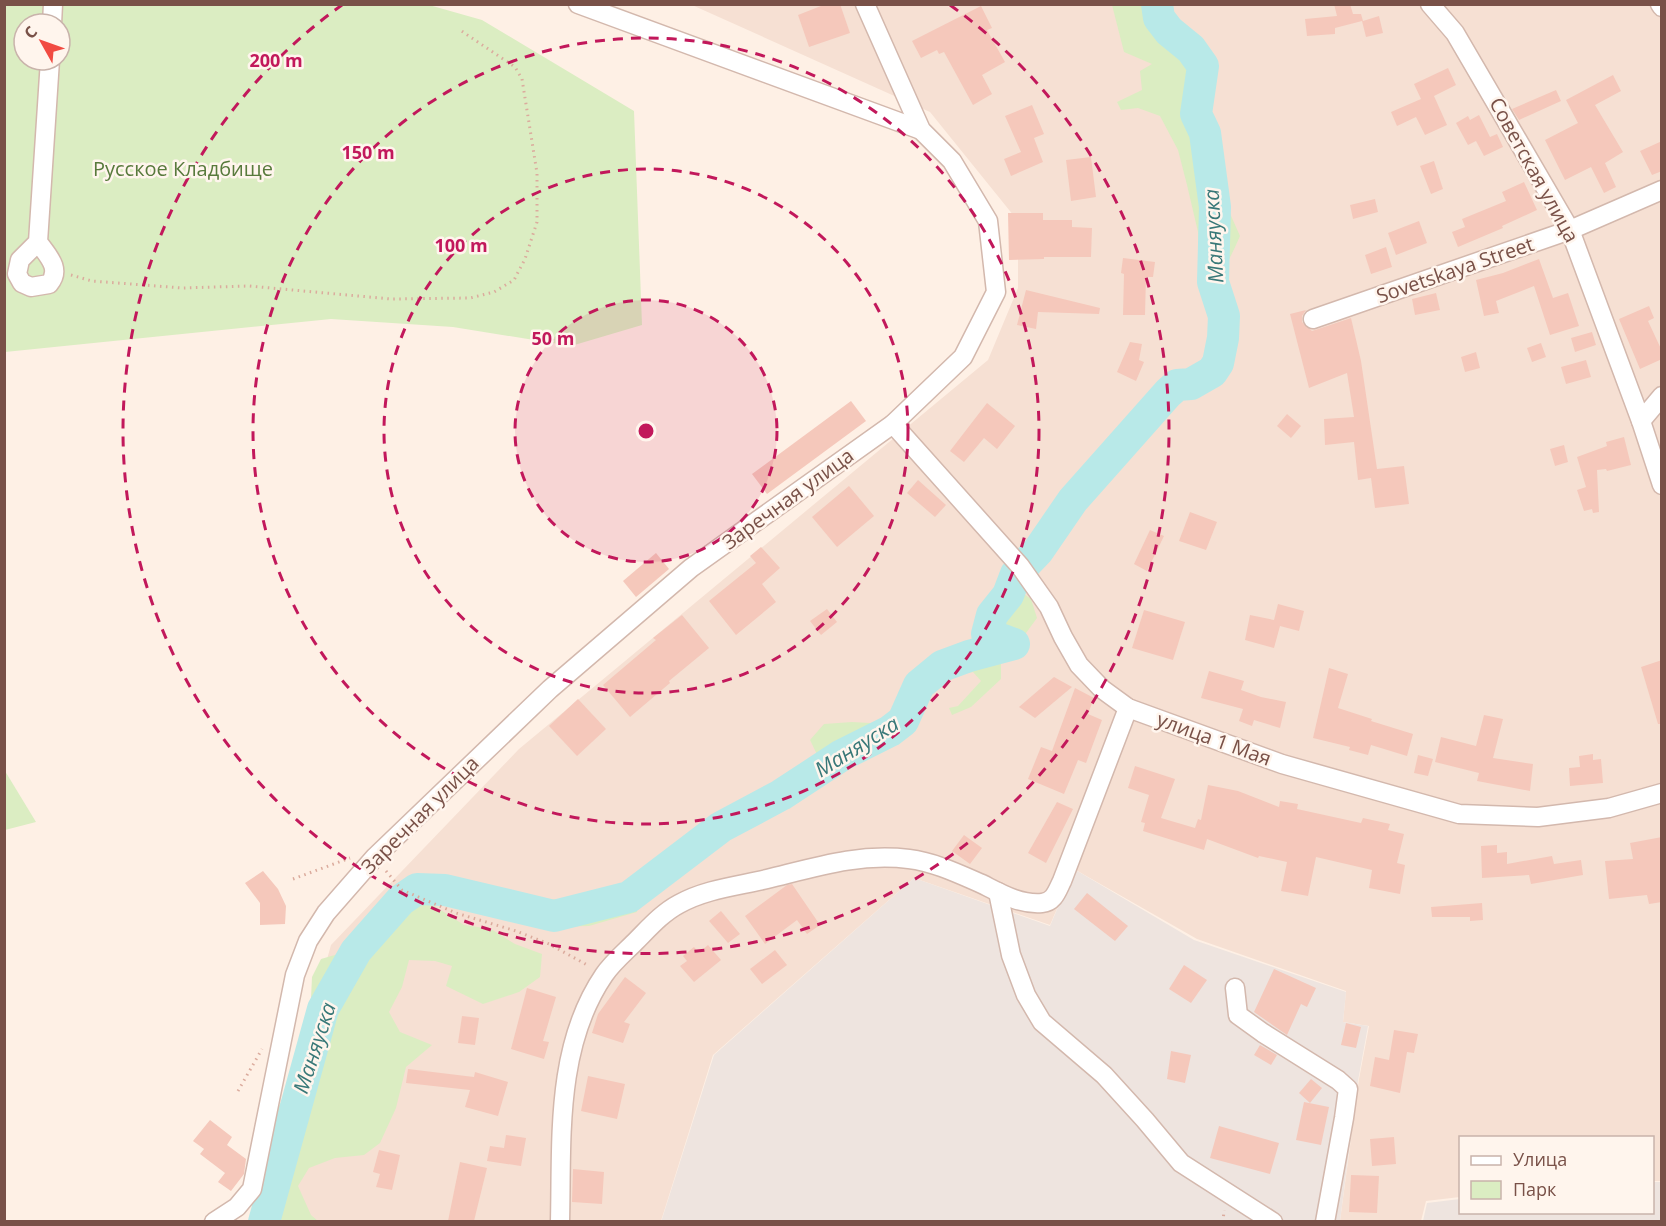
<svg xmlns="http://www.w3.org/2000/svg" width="1666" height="1226" font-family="'Open Sans',sans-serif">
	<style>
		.residential { fill: #f6e0d3 }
		.industrial { fill: #eee4df }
		.green { fill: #dbedc2; fill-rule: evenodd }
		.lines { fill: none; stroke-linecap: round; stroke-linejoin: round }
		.river { stroke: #b8e9e8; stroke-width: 32 }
		.building { fill: #f5c8bb }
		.minor-casing { stroke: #d3b8ad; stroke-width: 21 }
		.path { stroke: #dbab9d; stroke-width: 3; stroke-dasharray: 1.5 4.5; stroke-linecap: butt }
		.minor { stroke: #fff; stroke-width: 18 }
		.ring { fill: none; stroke: #c2185b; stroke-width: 3; stroke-dasharray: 10 8 }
		.labels { text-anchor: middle; stroke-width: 5; stroke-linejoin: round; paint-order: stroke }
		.park-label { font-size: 20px; fill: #587a3c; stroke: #fff5ed }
		.street-label { font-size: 20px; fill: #795148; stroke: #fff5ed }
		.water-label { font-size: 21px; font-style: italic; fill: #387878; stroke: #fff5ed }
		.centre { fill: #c2185b; stroke: #fff5ed; stroke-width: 3 }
		.ring-label { font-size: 18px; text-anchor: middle; font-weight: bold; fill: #c2185b; stroke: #fff5ed; stroke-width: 5; stroke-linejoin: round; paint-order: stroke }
	</style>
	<rect width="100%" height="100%" fill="#fef0e5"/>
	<path class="residential" d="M692 5H1661V1181H1653L1652 1138H1460V1197L1426 1201 1421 1221H1340L1359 1079 1369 1026 1343 1022 1346 991 1197 939 1074 869 1050 925 914 878 713 1055 661 1221 275 1222 256 1212 331 945 519 749 988 360 1018 288V221L930 112Z"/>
	<g class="industrial">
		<path d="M1074 869 1194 940 1346 992 1343 1022 1368 1026 1358 1081 1340 1221 661 1222 714 1055 914 878 1050 926Z"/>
		<path d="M1653 1182H1661V1221H1423L1427 1203 1460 1199V1212H1652Z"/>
	</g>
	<g class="green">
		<path d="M5 5H429L482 20 634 111 642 325 571 346 453 327 331 319 5 352ZM24 24H60V60H24Z"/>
		<path d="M1112 5H1158L1195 58 1228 209 1240 236C1232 254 1222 280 1201 284L1198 271V232L1187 185 1178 150 1160 116 1138 108 1121 110 1117 102 1142 90 1140 71 1152 64 1124 52Z"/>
		<path d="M1020 591 1031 599 1037 618 1018 644 1001 659V679L971 707 952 715 949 708 958 706 981 681 973 672 962 674 952 673 977 658 998 650 1004 638 990 639 993 623Z"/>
		<path d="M852 722 870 723 877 743C859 762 852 768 826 773L810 740 824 724Z"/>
		<path d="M4 771H5L36 822 5 830Z"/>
		<path d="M432 885H470L505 900 602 899 638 895 637 912 589 926 548 927 470 910 430 903 464 925 491 929 515 944 542 954 540 977 519 992 483 1004 446 986 452 966 435 961 409 960 402 987 389 1012 400 1032 432 1045 406 1067 396 1108 380 1143 364 1155 335 1158 309 1168 298 1186 311 1215 318 1221 252 1222 264 1205 269 1136 275 1115 309 1042 312 977 321 959 352 950 384 912Z"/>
	</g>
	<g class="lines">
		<path class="river" d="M264 1222 323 1009 356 951 401 900 417 889 445 890 554 916 629 897 721 827 781 795 842 755 890 731 903 721 919 685 942 666 969 656 1014 644 987 634 992 615 1008 595 1016 574 1038 551 1073 500 1168 393 1177 385 1191 384 1212 372 1218 363 1223 338 1224 316 1213 282 1215 207 1205 133 1196 114 1203 66 1191 49 1169 31 1159 18 1157 4"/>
	</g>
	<g class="building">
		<path d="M826 4H840L850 33 809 47 798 15Z"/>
		<path d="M1334 4H1350L1353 14H1361L1363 21 1379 16 1383 33 1366 37 1362 21 1335 28V34L1307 36 1305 19 1337 16Z"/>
		<path d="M981 6 992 28 987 30 1005 62 982 75 992 94 973 105 944 52 939 54 937 50 921 58 912 41Z"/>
		<path d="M1448 68 1456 85 1434 96 1447 125 1425 135 1416 117 1397 126 1391 112 1421 99 1414 84Z"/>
		<path d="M1613 75 1621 91 1595 105 1623 152 1605 163 1616 187 1604 193 1591 167 1565 180 1545 140 1578 123 1566 100Z"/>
		<path d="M1556 90 1561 101 1519 120 1512 109Z"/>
		<path d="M1032 105 1044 134 1034 138 1043 162 1011 176 1004 159 1021 152 1005 116Z"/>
		<path d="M1479 115 1490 137 1497 134 1503 147 1484 156 1476 141 1468 145 1456 123 1468 116 1470 120Z"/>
		<path d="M1662 141V171L1652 175 1640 151Z"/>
		<path d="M1091 157 1096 197 1071 201 1066 160Z"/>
		<path d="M1434 161 1443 189 1431 194 1420 166Z"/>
		<path d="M1524 182 1537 210 1502 226 1503 228 1458 247 1452 232 1465 227 1462 219 1506 201 1502 192Z"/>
		<path d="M1375 199 1378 212 1353 219 1350 205Z"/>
		<path d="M1008 213H1043V220H1072V227L1092 228 1091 257H1044V259L1009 260Z"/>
		<path d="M1419 221 1427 243 1396 255 1388 233Z"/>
		<path d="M1386 247 1392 267 1371 274 1365 255Z"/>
		<path d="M1123 258 1155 262 1153 277H1146L1145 315H1123L1124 274 1121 273Z"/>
		<path d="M1539 259 1553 298 1568 293 1579 326 1550 335 1534 286 1496 301 1499 313 1484 316 1476 280 1503 273Z"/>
		<path d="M1026 290 1100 308 1099 314 1038 312 1036 329 1017 325Z"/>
		<path d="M1436 293 1440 310 1415 315 1412 299Z"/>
		<path d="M1649 306 1654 318 1648 321 1662 351V359L1640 369 1619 319Z"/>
		<path d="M1306 310 1302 316V322L1312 331 1351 318 1361 361 1377 469 1404 466 1409 504 1375 508 1371 478 1358 480 1354 442 1325 445 1324 419 1354 417 1347 373 1309 388 1290 314Z"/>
		<path d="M1592 332 1596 345 1575 352 1571 338Z"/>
		<path d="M1130 342 1142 344 1139 360 1144 362 1136 381 1117 372Z"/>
		<path d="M1541 343 1546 357 1532 362 1527 348Z"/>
		<path d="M1476 352 1480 368 1465 372 1461 357Z"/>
		<path d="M1586 360 1591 377 1566 384 1561 367Z"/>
		<path d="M851 401 866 421 767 494 752 474Z"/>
		<path d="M987 403 1015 426 997 449 984 438 964 462 950 451Z"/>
		<path d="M1287 414 1301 426 1291 438 1277 426Z"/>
		<path d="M1624 437 1631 465 1607 471 1606 469 1597 470 1599 512 1593 513 1592 509 1584 511 1577 490 1586 487 1577 457 1607 446 1606 442Z"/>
		<path d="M1564 445 1568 462 1555 466 1550 449Z"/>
		<path d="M918 480 946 505 935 517 907 493Z"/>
		<path d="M849 486 874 516 837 547 812 517Z"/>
		<path d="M1190 512 1217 522 1206 550 1179 541Z"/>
		<path d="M1150 530 1164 536 1147 571 1134 564Z"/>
		<path d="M761 547 780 568 762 584 776 602 736 635 709 601 756 563 750 556Z"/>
		<path d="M656 553 669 569 636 597 623 581Z"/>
		<path d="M1278 604 1304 611 1299 631 1280 626 1274 648 1245 640 1250 615 1274 620Z"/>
		<path d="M827 609 837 622 821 635 810 621Z"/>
		<path d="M1144 610 1185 622 1173 660 1132 648Z"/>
		<path d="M682 615 709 648 669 681 670 683 630 717 603 685 656 640 653 638Z"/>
		<path d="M1662 660V724H1658L1641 667Z"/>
		<path d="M1329 668 1348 674 1338 708 1372 719 1371 721 1413 734 1407 756 1371 745 1368 755 1349 750 1350 747 1313 738Z"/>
		<path d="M1209 671 1244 681 1241 690 1261 697 1286 702 1280 728 1254 720 1252 726 1239 721 1243 709 1201 698Z"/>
		<path d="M1054 677 1072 687 1035 718 1019 707Z"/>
		<path d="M1075 688 1094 698 1088 714 1102 720 1086 763 1078 760 1064 794 1028 779 1041 747 1052 751Z"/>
		<path d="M578 699 606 729 577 756 549 726Z"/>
		<path d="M1484 715 1503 719 1493 758 1533 764 1530 791 1477 781 1479 773 1435 762 1441 737 1476 746Z"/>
		<path d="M1593 754V760L1601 759 1603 783 1570 786 1569 768 1580 767 1579 756Z"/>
		<path d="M1418 755 1433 759 1428 776 1414 773Z"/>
		<path d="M1135 766 1175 779 1161 818 1195 828 1198 819 1201 820 1208 785 1238 791 1279 807 1280 801 1298 804 1297 809 1361 823 1363 818 1390 824 1388 830 1404 834 1397 863 1405 865 1400 894 1369 888 1372 870 1316 857 1308 896 1281 891 1287 862 1259 856 1258 858 1207 839 1204 850 1143 831 1145 823 1141 822 1149 795 1128 788Z"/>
		<path d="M1057 802 1073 809 1046 863 1028 853Z"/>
		<path d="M964 835 982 848 970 864 952 851Z"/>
		<path d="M1662 837V902L1649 904 1647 895 1609 899 1605 861 1633 859 1630 843Z"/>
		<path d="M1497 845V853L1507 852V864L1552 856 1554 864 1581 860 1583 875 1531 884 1529 875 1482 878 1481 846Z"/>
		<path d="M263 871 278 889 286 906 285 924 260 925V903L245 883Z"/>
		<path d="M792 884 820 925 807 934 797 920 765 944 745 916 787 885Z"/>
		<path d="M1087 893 1128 926 1115 941 1074 909Z"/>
		<path d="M1482 903 1483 920 1470 921V917H1432L1431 907Z"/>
		<path d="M721 911 740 934 728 943 709 921Z"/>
		<path d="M708 945 721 960 694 982 680 966 687 961 683 956 694 947 699 953Z"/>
		<path d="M775 950 787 965 762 984 750 969Z"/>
		<path d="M1184 965 1207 980 1191 1003 1169 989Z"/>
		<path d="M1274 969 1316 988 1307 1007 1301 1004 1287 1035 1254 1012Z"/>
		<path d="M625 977 646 993 624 1022 630 1024 623 1043 592 1033 598 1014Z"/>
		<path d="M527 988 556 997 543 1041 549 1042 544 1059 511 1049Z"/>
		<path d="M462 1016 479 1018 475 1045 458 1043Z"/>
		<path d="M1346 1023 1361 1027 1356 1048 1341 1045Z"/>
		<path d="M1394 1030 1418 1034 1414 1053 1407 1052 1400 1093 1370 1086 1375 1057 1389 1060Z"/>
		<path d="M1260 1045 1277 1055 1271 1065 1254 1055Z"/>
		<path d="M1171 1051 1191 1055 1185 1083 1167 1079Z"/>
		<path d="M408 1069 474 1077 475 1072 508 1082 498 1116 465 1107 470 1090 406 1083Z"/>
		<path d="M588 1076 625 1084 617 1119 581 1111Z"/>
		<path d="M1311 1079 1322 1088 1310 1103 1299 1093Z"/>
		<path d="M1304 1102 1329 1107 1321 1145 1296 1140Z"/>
		<path d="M210 1120 232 1137 227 1145 246 1159 244 1174 231 1191 218 1182 225 1173 200 1154 204 1149 193 1141Z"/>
		<path d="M1219 1126 1279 1143 1270 1174 1210 1158Z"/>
		<path d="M506 1135 526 1138 521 1166 487 1161 490 1146 504 1148Z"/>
		<path d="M1394 1137 1396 1164 1372 1166 1370 1139Z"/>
		<path d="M379 1150 400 1155 392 1190 376 1187 380 1174 373 1172Z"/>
		<path d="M460 1162 487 1168 474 1221H448Z"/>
		<path d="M573 1169 604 1172 602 1204 572 1202Z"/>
		<path d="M1351 1175 1379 1176 1377 1213 1349 1212Z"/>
	</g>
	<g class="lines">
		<defs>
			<g id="minor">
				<path d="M578 4 921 130"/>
				<path d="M1430 4 1455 33 1570 230 1641 421 1662 485"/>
				<path d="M1660 4 1662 7"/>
				<path d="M52 24 53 4"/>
				<path d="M38 242 20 260 17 274 22 283 31 287 49 284C62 269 48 256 38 242L50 60"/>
				<path d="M1313 319 1570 230 1662 190"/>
				<path d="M1641 421 1662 396"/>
				<path d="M893 424 1020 566 1049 607 1063 637 1079 665 1102 689 1128 708 1282 764 1459 814 1538 817 1609 808 1662 793"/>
				<path d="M998 892 1011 955 1026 995 1042 1022 1104 1075 1145 1120 1181 1163 1273 1222"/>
				<path d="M1235 988 1238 1015 1263 1033 1338 1080 1348 1089 1344 1118 1325 1222"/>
				<path d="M214 1222 237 1207 252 1189 295 975 308 941 326 913 375 857 550 689 691 568 893 424 963 357 996 292 988 221 952 161 921 130 865 4"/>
				<path d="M560 1222C562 1139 555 1047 604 975 612 963 625 952 635 942 649 928 662 913 679 904 706 889 738 886 767 879 816 867 858 853 909 859 934 862 959 874 982 884 1000 893 1020 905 1042 903 1054 902 1057 891 1062 881L1128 708"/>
			</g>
		</defs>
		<use href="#minor" class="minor-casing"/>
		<g class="path">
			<path d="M71 275 92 281 182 288 249 286 391 299 470 298 494 292 514 280 525 259 537 222V173L522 79 515 67 460 30"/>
			<path d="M386 871 402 890 456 913 516 931 549 944 589 966"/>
			<path d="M293 879 350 858"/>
			<path d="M238 1091 262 1049"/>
			<path d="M1223 1222 1224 1210"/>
		</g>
		<use href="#minor" class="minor"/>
	</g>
	<circle cx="646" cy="431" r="131" fill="#c2185b" fill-opacity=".12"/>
	<g class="ring">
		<circle cx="646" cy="431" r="131"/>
		<circle cx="646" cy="431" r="262"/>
		<circle cx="646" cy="431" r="393"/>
		<path d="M950 5A523 523 0 1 1 342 5"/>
	</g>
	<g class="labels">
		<g class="park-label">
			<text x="183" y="176">Русское Кладбище</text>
		</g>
		<g class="street-label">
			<text transform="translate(1534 170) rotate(61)" y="7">Советская улица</text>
			<text transform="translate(1455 270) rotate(-19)" y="7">Sovetskaya Street</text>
			<text transform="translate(788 499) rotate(-36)" y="7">Заречная улица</text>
			<text transform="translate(1214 739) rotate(20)" y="7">улица 1 Мая</text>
			<text transform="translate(420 815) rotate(-45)" y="7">Заречная улица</text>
		</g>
		<g class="water-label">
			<text transform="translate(1214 236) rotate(-93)" y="7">Маняуска</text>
			<text transform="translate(857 747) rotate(-32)" y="7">Маняуска</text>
			<text transform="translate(315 1048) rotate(-72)" y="7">Маняуска</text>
		</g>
	</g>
	<circle cx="646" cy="431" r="9" class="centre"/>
	<g class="ring-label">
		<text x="276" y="67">200 m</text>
		<text x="368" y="159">150 m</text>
		<text x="461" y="252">100 m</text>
		<text x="553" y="345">50 m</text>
	</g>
	<rect width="1666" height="1226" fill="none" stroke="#795148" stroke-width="12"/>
	<rect x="1459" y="1136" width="195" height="78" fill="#fff5ed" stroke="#c9b3ab" stroke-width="1.5"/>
	<rect x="1471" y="1156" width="30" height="9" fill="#ffffff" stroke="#c9b3ab" stroke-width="1.5"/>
	<text x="1513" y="1166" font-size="18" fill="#795148">Улица</text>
	<rect x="1471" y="1181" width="30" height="18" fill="#dbedc2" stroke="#c9b3ab" stroke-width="1.5"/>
	<text x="1513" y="1196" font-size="18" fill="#795148">Парк</text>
	<g transform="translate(42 42) rotate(310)"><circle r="28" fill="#fff5ed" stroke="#c9b3ab" stroke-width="1.5"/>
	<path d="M0-4.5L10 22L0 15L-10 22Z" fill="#f14b42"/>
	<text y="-9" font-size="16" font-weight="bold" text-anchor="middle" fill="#795148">С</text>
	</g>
</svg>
